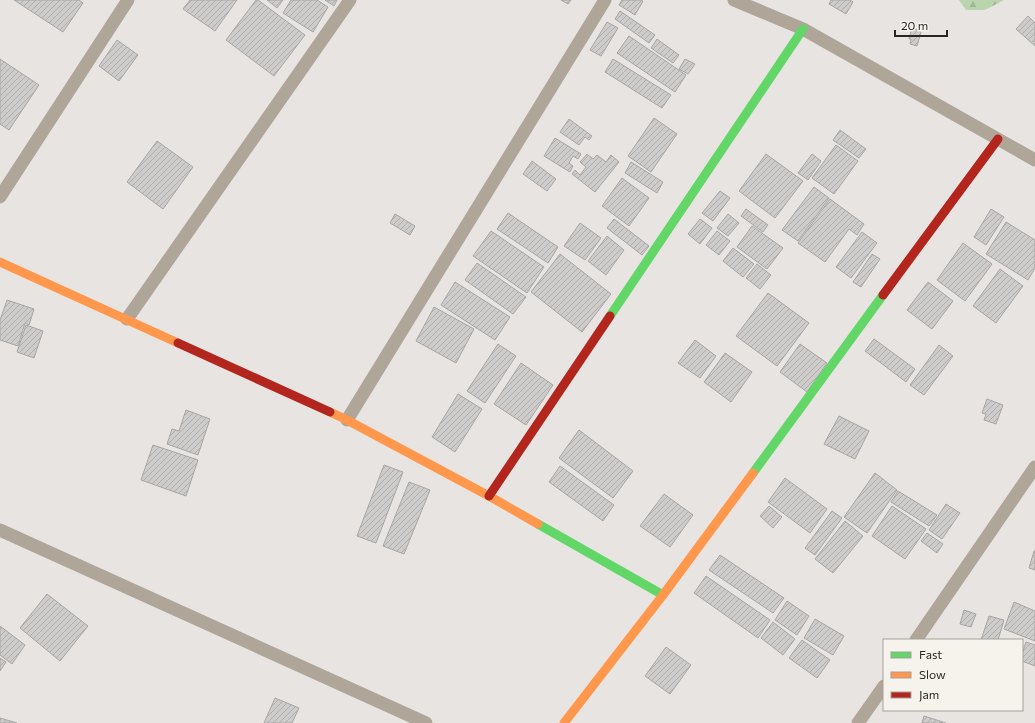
<svg xmlns="http://www.w3.org/2000/svg" width="1035" height="723" font-family="Commissioner,sans-serif">
	<style>
		.forest { fill: url(#forest-firs) }
		.building { fill: url(#building-hatch); stroke: #a8a5a4 }
		.lines { fill: none; stroke-linecap: round; stroke-linejoin: round }
		.street { stroke: #afa598; stroke-width: 13 }
		.fast { stroke: #63d668; stroke-width: 9 }
		.slow { stroke: #ff974d; stroke-width: 9 }
		.jam { stroke: #b3261e; stroke-width: 9 }
	</style>
	<defs>
		<pattern id="forest-firs" width="22" height="20" patternUnits="userSpaceOnUse"><rect width="22" height="20" fill="#bad4ae"/><path d="M5 1l3.5 6h-7zM16 11l3.5 6h-7z" fill="#a0b696"/></pattern>
		<pattern id="building-hatch" width="6" height="6" patternUnits="userSpaceOnUse"><rect width="6" height="6" fill="#cecccb"/><path d="M-1 1l2-2M0 6l6-6M5 7l2-2" fill="none" stroke="#b1afae"/></pattern>
	</defs>
	<rect width="100%" height="100%" fill="#e7e4e1"/>
	<path class="forest" d="M959 0H1004L985 10H966Z"/>
	<g class="building">
		<path d="M14 0H79L83 3 63 32Z"/>
		<path d="M190 0H237L215 31 183 9Z"/>
		<path d="M256 0H258L305 35 274 76 226 40Z"/>
		<path d="M267 0H283L277 8Z"/>
		<path d="M291 0H317L328 7 313 32 283 13Z"/>
		<path d="M325 0H337L334 6Z"/>
		<path d="M561 0H571L568 4Z"/>
		<path d="M622 0H641L643 1 635 15 619 5Z"/>
		<path d="M831 0H850L853 2 846 14 829 4Z"/>
		<path d="M620 11 655 35 649 43 615 19Z"/>
		<path d="M1028 16 1035 23V46L1016 29Z"/>
		<path d="M607 22 618 28 601 56 590 50Z"/>
		<path d="M912 28 921 32 917 46 910 44 911 39H909Z"/>
		<path d="M629 36 686 75 675 92 617 53Z"/>
		<path d="M657 39 679 55 673 63 651 48Z"/>
		<path d="M117 40 138 55 119 81 99 66Z"/>
		<path d="M0 59 39 85 9 130 0 124Z"/>
		<path d="M613 59 671 95 662 108 605 72Z"/>
		<path d="M685 59 695 64 688 74 679 69Z"/>
		<path d="M654 118 677 134 651 172 628 156Z"/>
		<path d="M569 119 592 136 589 140 585 137 579 145 560 132Z"/>
		<path d="M840 130 866 149 859 158 833 140Z"/>
		<path d="M555 138 581 154 578 159 573 156 569 163 573 166 570 172 544 156Z"/>
		<path d="M157 141 193 167 163 209 127 182Z"/>
		<path d="M836 145 858 161 834 194 812 178Z"/>
		<path d="M587 154 593 159 597 155 606 162 611 155 619 162 595 192 572 174 575 170 580 175 586 167 580 162Z"/>
		<path d="M766 154 803 181 775 218 739 191Z"/>
		<path d="M812 154 821 161 808 180 798 173Z"/>
		<path d="M532 161 556 179 547 191 523 174Z"/>
		<path d="M631 162 663 182 657 193 625 173Z"/>
		<path d="M622 178 649 198 629 226 602 206Z"/>
		<path d="M814 187 829 198 798 241 782 230Z"/>
		<path d="M720 191 730 198 713 221 702 213Z"/>
		<path d="M830 199 864 224 857 235 849 229 825 262 798 243Z"/>
		<path d="M746 209 768 225 763 232 741 216Z"/>
		<path d="M991 209 1004 217 986 245 974 237Z"/>
		<path d="M508 213 558 247 548 263 497 229Z"/>
		<path d="M395 214 415 226 410 235 390 223Z"/>
		<path d="M728 214 739 223 728 236 717 228Z"/>
		<path d="M614 219 649 246 642 255 607 228Z"/>
		<path d="M700 219 712 228 700 244 688 234Z"/>
		<path d="M1006 222 1035 240V268L1028 280 986 254Z"/>
		<path d="M580 223 601 238 585 260 564 246Z"/>
		<path d="M752 226 783 248 767 269 737 247Z"/>
		<path d="M491 231 544 267 527 293 473 256Z"/>
		<path d="M717 231 730 241 719 255 706 245Z"/>
		<path d="M862 232 877 243 851 278 836 267Z"/>
		<path d="M607 236 624 250 606 275 588 261Z"/>
		<path d="M963 243 992 264 965 301 937 280Z"/>
		<path d="M733 248 754 264 743 277 723 261Z"/>
		<path d="M560 254 611 294 582 332 531 292Z"/>
		<path d="M872 254 880 259 861 287 853 282Z"/>
		<path d="M477 263 526 297 513 314 465 280Z"/>
		<path d="M757 264 771 275 760 289 746 278Z"/>
		<path d="M1000 269 1023 286 996 323 973 306Z"/>
		<path d="M455 282 510 317 495 340 441 305Z"/>
		<path d="M928 282 953 301 932 329 907 310Z"/>
		<path d="M768 293 809 323 777 366 736 336Z"/>
		<path d="M7 300 34 309 29 325 25 323 18 346 0 340V320Z"/>
		<path d="M434 307 474 329 456 363 416 341Z"/>
		<path d="M26 325 43 331 34 358 17 352Z"/>
		<path d="M874 339 915 369 906 382 865 351Z"/>
		<path d="M695 340 716 356 700 378 678 363Z"/>
		<path d="M498 344 516 356 485 403 467 391Z"/>
		<path d="M800 344 827 363 807 392 780 372Z"/>
		<path d="M939 345 953 356 924 395 910 385Z"/>
		<path d="M725 353 752 372 731 402 704 382Z"/>
		<path d="M521 363 553 385 526 425 494 404Z"/>
		<path d="M458 394 482 409 455 452 432 437Z"/>
		<path d="M987 399 1003 405 996 424 984 420 986 414 982 413Z"/>
		<path d="M186 410 210 419 198 455 167 444 172 429 179 431Z"/>
		<path d="M839 416 869 431 855 459 824 444Z"/>
		<path d="M579 430 633 471 613 498 559 458Z"/>
		<path d="M153 445 198 460 186 496 141 480Z"/>
		<path d="M384 465 403 472 376 543 357 536Z"/>
		<path d="M560 466 614 505 603 521 549 482Z"/>
		<path d="M875 473 897 490 867 533 844 517Z"/>
		<path d="M785 478 827 509 810 533 768 502Z"/>
		<path d="M409 482 430 490 404 554 383 546Z"/>
		<path d="M898 491 937 515 929 526 891 502Z"/>
		<path d="M664 494 693 515 670 547 640 526Z"/>
		<path d="M946 504 960 513 942 539 929 530Z"/>
		<path d="M769 506 782 517 773 528 760 516Z"/>
		<path d="M892 506 926 529 905 559 872 536Z"/>
		<path d="M832 511 842 518 815 555 805 548Z"/>
		<path d="M845 521 863 536 833 573 815 559Z"/>
		<path d="M927 533 943 544 937 553 921 541Z"/>
		<path d="M1034 551H1035V570L1029 568Z"/>
		<path d="M720 555 784 598 773 613 709 570Z"/>
		<path d="M706 576 770 620 758 638 694 593Z"/>
		<path d="M47 594 88 626 60 661 20 628Z"/>
		<path d="M787 601 809 616 797 635 775 620Z"/>
		<path d="M1014 602 1035 611V641L1004 629Z"/>
		<path d="M964 610 976 614 971 627 960 624Z"/>
		<path d="M989 616 1004 620 998 640H981Z"/>
		<path d="M815 619 844 636 833 655 804 638Z"/>
		<path d="M773 622 795 639 783 655 761 638Z"/>
		<path d="M0 626 25 645 12 664 0 655Z"/>
		<path d="M802 640 830 660 817 678 789 658Z"/>
		<path d="M1026 642 1035 645V666L1022 661V654Z"/>
		<path d="M666 647 691 665 670 694 645 676Z"/>
		<path d="M0 658 6 662 0 671Z"/>
		<path d="M275 698 299 708 292 723H264Z"/>
		<path d="M924 716 946 723H922Z"/>
		<path d="M0 718 17 723H0Z"/>
	</g>
	<g class="lines">
		<g class="street">
			<path d="M734 0 803 29 1035 160"/>
			<path d="M0 197 128 0"/>
			<path d="M127 319 350 0"/>
			<path d="M347 420 605 0"/>
			<path d="M0 530 426 723"/>
			<path d="M916 640 1035 467"/>
			<path d="M858 723 884 686"/>
		</g>
		<g class="fast">
			<path d="M610 316 803 29"/>
			<path d="M753 473 883 295"/>
			<path d="M538 524 663 595"/>
		</g>
		<g class="slow">
			<path d="M0 262 178 343"/>
			<path d="M330 412 347 420 489 496 538 524"/>
			<path d="M564 723 663 595 753 473"/>
		</g>
		<g class="jam">
			<path d="M883 295 998 139"/>
			<path d="M178 343 330 412"/>
			<path d="M489 496 610 316"/>
		</g>
	</g>
	<rect x="883" y="639" width="140" height="72" fill="#f6f3ec" stroke="#a4a19c"/>
	<rect x="891" y="652" width="20" height="6" fill="#63d668" stroke="#a4a19c"/>
	<text x="919" y="659" font-size="12" fill="#282724">Fast</text>
	<rect x="891" y="672" width="20" height="6" fill="#ff974d" stroke="#a4a19c"/>
	<text x="919" y="679" font-size="12" fill="#282724">Slow</text>
	<rect x="891" y="692" width="20" height="6" fill="#b3261e" stroke="#a4a19c"/>
	<text x="919" y="699" font-size="12" fill="#282724">Jam</text>
	<path d="M895 30v6h52v-6" fill="none" stroke="#282724" stroke-width="2"/>
	<text x="901" y="30" font-size="12" fill="#282724" stroke="#f6f3ec" stroke-width="3" paint-order="stroke">20 m</text>
</svg>
